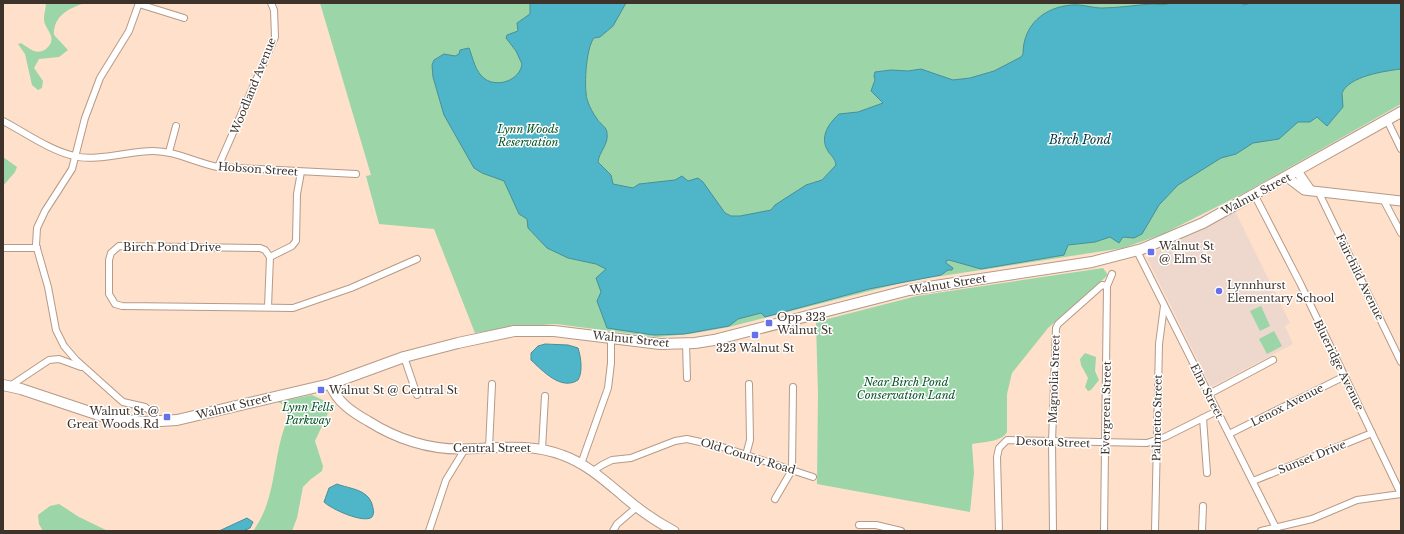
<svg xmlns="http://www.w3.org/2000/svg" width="1404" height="534" font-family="'Libre Baskerville',serif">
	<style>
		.education { fill: #eed7cc }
		.green { fill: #9bd5a8 }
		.water { fill: #4eb6c8; stroke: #498f99 }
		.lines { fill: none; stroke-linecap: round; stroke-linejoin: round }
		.street-casing { stroke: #b69a87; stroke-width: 8 }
		.secondary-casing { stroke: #b69a87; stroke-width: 11 }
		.primary-casing { stroke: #b69a87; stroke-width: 12 }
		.street { stroke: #fff; stroke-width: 6 }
		.secondary { stroke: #fff; stroke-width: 9 }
		.primary { stroke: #fff; stroke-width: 10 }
		.poi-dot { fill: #6870e9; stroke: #fff; stroke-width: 1.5 }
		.labels { text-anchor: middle; stroke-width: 3; stroke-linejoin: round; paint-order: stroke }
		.street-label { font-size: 11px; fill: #3e332b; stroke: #fff }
		.park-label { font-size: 11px; font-style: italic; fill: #035325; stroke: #fff }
		.poi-label { font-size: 11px; fill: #3e332b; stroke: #fff; text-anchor: start }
		.water-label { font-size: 12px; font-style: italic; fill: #03363e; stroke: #fff }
	</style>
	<rect width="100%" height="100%" fill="#fee0cb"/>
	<path class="education" d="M1235 211 1290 323 1285 326 1293 344 1211 387 1147 258 1152 253Z"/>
	<g class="green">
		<path d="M46 3H85C69 8 53 16 54 35L68 50 59 57 39 59 34 68 43 81 42 88 38 90 32 85 25 54 18 44 21 43C29 48 37 56 46 49 60 37 43 29 44 18 44 13 46 8 46 3Z"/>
		<path d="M320 3H1401V104L1246 192 1163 234 1123 248 909 281 729 327 690 334 657 337 556 324 511 327 475 333 434 229 379 224 366 176 371 175Z"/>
		<path d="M3 157 17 167 15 172 3 186Z"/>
		<path d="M1103 268 1108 275 1048 328 1012 373 1007 394V432C1002 442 982 442 972 444L974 473 970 512 817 484 818 394 816 322 917 296Z"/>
		<path d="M1261 306 1270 326 1260 331 1250 311Z"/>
		<path d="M1274 331 1282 346 1267 354 1259 339Z"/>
		<path d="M1085 353 1096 357 1095 371 1099 380 1091 390 1088 391 1085 387 1088 378 1081 365 1080 359Z"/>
		<path d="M312 395 336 406 328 413 315 441 323 466 322 471 311 479 303 487 297 518 292 531H253C279 496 271 453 290 414L286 406 278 402Z"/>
		<path d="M59 504 79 517 108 531H43L39 524 38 515 50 506Z"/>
	</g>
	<g class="water">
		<path d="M530 3H626L613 26 600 37 594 38C586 47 583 91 588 102 590 108 593 113 597 119 600 124 607 127 607 133 609 144 599 152 598 162L611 175 613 184 633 188 639 184 675 180 682 176 688 181 698 178 703 182 725 213 731 216H740L771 210 775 205 806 185 822 180 836 165C835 158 831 156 828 151 819 137 829 123 839 114L858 112 883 103 871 91 875 80 874 76 875 72 891 70 908 71 921 69 953 80 970 78 994 71 1021 57 1023 54C1023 25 1044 7 1072 5 1082 4 1092 8 1102 8 1119 8 1135 5 1152 4 1159 4 1163 6 1170 3H1241L1244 5 1250 3H1401V69C1385 71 1349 76 1342 93L1343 107 1327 126 1317 117 1310 122H1298L1279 139 1253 143 1236 154 1221 158 1178 185 1159 205 1142 234 1134 238 1123 237 1119 243 1110 237 1095 242 1068 245 1064 255 981 269 949 260 946 261V263L953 268 952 270H948L941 275 869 289 765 317 761 313 738 319 729 326 684 334 654 335 607 328 597 301 601 292 596 278 606 269 596 264 568 258 547 248 528 228 527 219 519 214 504 181 482 173 474 168 444 115 433 77 432 65 434 60 444 54 455 56 459 54 460 50 469 48C473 58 475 72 485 79 498 88 520 80 522 64L516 51 506 38 507 35 518 31 517 23 530 14Z"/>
		<path d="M545 344 568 345 578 348C581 357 583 372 578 380 561 391 543 371 531 360V353L538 346Z"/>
		<path d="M337 484C350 489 367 489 372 504 373 509 375 512 372 517 364 524 331 509 324 502L329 488Z"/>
		<path d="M247 518 253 522 250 528 243 531H219Z"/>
	</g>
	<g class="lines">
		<defs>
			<g id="street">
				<path d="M139 3 129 31 100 78 85 118 72 169 45 211 37 228 36 245 48 287 56 330 64 346 76 360 115 395 123 402 145 407 151 412 155 421"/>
				<path d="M139 4 184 18"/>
				<path d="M1387 120 1401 149"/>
				<path d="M3 121C26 133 49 150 74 156 95 162 130 151 153 151 176 151 196 163 218 167L356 174"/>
				<path d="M169 152 176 126"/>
				<path d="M218 167 275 37 274 10 271 3"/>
				<path d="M1318 191 1401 362"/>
				<path d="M1254 194 1300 283 1401 494 1357 500 1312 519 1261 531"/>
				<path d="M1383 199 1401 233"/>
				<path d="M3 248H37"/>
				<path d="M1137 251 1277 530"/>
				<path d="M270 257 265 250 260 248 119 246 111 253 109 260V294L115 304 122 306 293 308 351 288 417 259"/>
				<path d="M270 257 292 246 296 241 297 194 301 172"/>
				<path d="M268 307 270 257"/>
				<path d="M686 343 687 378"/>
				<path d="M404 357 417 395"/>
				<path d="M10 386 49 360 59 359 81 367"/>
				<path d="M1209 394 1273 360"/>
				<path d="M1203 418 1207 473"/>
				<path d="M1229 434 1345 376"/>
				<path d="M489 448 492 384"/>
				<path d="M542 449 545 396"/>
				<path d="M746 455 750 440 749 384"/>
				<path d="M581 464 608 388 611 363V338"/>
				<path d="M593 471 602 465 612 460 631 458 675 441 687 439 722 447 813 477"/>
				<path d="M1253 481 1372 433"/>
				<path d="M775 499 792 470 793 387"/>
				<path d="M859 525H876L901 531"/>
				<path d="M429 531 446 480 465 449"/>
				<path d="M613 531 617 524 637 507"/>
				<path d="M999 531 997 457 999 448 1007 440 1147 443 1165 437 1217 411"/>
				<path d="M1053 531 1052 442 1056 328 1058 324 1102 285 1107 286 1112 274"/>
				<path d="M1104 531 1107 286"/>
				<path d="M1155 531 1159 344 1164 306"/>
				<path d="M1202 531 1203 506"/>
			</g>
			<g id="secondary">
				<path d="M1297 171 1310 190"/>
				<path d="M1287 177 1304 190 1401 201"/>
				<path d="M330 384C337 402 352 412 368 421 395 438 427 449 460 449 493 449 529 442 562 455 585 463 603 479 622 495 638 509 655 521 674 531"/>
			</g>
			<path id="primary" d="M3 385 21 389 108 418 144 422 177 420 330 384 404 357 458 343 514 331H554L660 344 695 343 714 340 909 290 1092 262 1142 249 1203 223 1401 112"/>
		</defs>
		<use href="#street" class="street-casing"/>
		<use href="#secondary" class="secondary-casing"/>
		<use href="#primary" class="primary-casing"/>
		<use href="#street" class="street"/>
		<use href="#secondary" class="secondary"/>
		<use href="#primary" class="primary"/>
	</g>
	<g class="poi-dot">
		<rect x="1147" y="248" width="8" height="8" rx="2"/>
		<circle cx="1219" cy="291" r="4"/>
		<rect x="765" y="319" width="8" height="8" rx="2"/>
		<rect x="751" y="331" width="8" height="8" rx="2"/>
		<rect x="317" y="386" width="8" height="8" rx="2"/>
		<rect x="163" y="413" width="8" height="8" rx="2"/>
	</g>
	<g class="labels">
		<g class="street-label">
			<text transform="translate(253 86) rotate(-68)" y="4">Woodland Avenue</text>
			<text transform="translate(258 169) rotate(4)" y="4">Hobson Street</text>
			<text transform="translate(1256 194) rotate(-28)" y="4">Walnut Street</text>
			<text x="172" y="251">Birch Pond Drive</text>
			<text transform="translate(1360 277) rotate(64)" y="4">Fairchild Avenue</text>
			<text transform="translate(948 284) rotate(-9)" y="4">Walnut Street</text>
			<text transform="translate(631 339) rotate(6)" y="4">Walnut Street</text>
			<text transform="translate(1339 365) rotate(64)" y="4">Blueridge Avenue</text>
			<text transform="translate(1054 379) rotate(-88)" y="4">Magnolia Street</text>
			<text transform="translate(1207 391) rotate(63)" y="4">Elm Street</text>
			<text transform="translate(1287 405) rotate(-27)" y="4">Lenox Avenue</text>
			<text transform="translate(234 406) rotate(-14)" y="4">Walnut Street</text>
			<text transform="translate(1106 408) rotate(-89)" y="4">Evergreen Street</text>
			<text transform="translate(1157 418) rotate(-89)" y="4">Palmetto Street</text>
			<text transform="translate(1053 442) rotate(2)" y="4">Desota Street</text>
			<text x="492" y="452">Central Street</text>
			<text transform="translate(748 456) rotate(17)" y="4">Old County Road</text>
			<text transform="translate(1312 457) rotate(-22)" y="4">Sunset Drive</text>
		</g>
		<g class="park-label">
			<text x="528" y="133">Lynn Woods<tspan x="528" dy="13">Reservation</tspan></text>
			<text x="906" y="386">Near Birch Pond<tspan x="906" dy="13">Conservation Land</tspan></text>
			<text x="308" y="411">Lynn Fells<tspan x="308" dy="13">Parkway</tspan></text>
		</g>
		<g class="poi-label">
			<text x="1159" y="250">Walnut St<tspan x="1159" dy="13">@ Elm St</tspan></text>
			<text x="1227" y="289">Lynnhurst<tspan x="1227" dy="13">Elementary School</tspan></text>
			<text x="777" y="321">Opp 323<tspan x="777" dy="13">Walnut St</tspan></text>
			<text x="755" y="352" text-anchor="middle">323 Walnut St</text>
			<text x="329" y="394">Walnut St @ Central St</text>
			<text x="159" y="415" text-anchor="end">Walnut St @<tspan x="159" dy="13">Great Woods Rd</tspan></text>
		</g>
		<g class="water-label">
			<text x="1080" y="144">Birch Pond</text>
		</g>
	</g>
	<rect width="1404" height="534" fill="none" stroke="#3e332b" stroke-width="8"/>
</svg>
